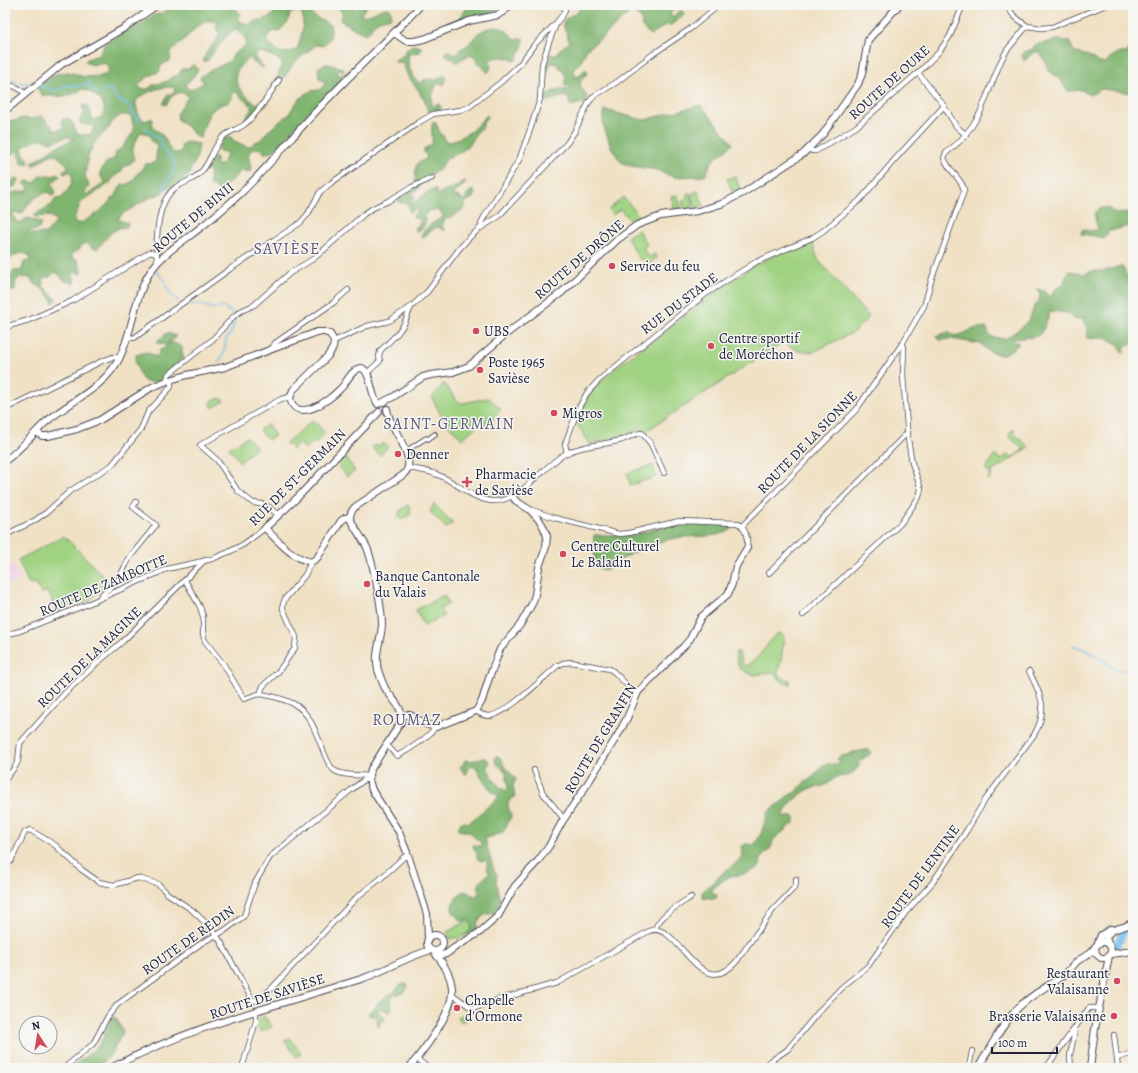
<svg xmlns="http://www.w3.org/2000/svg" width="1138" height="1073" font-family="Alegreya,serif">
	<style>
		.built { fill: #efd0e6 }
		.green { fill: #a0d382; stroke: #617a5e }
		.forest { fill: #80b570; stroke: #516c56; fill-rule: evenodd }
		.lines { fill: none; stroke-linecap: round; stroke-linejoin: round }
		.stream { stroke: #73bfec; stroke-width: 1.5 }
		.river { stroke: #73bfec; stroke-width: 8 }
		.pedestrian-casing { stroke: #413f50; stroke-width: 5.5 }
		.minor-casing { stroke: #413f50; stroke-width: 6 }
		.tertiary-casing { stroke: #413f50; stroke-width: 8 }
		.pedestrian { stroke: #fff; stroke-width: 3.5 }
		.minor { stroke: #fff; stroke-width: 4.5 }
		.tertiary { stroke: #fff; stroke-width: 6 }
		.poi-dot { fill: #d1495b; stroke: #f6f6f2; stroke-width: 1.5 }
		.labels { text-anchor: middle; stroke-width: 3; stroke-linejoin: round; paint-order: stroke }
		.street-label { font-size: 14px; fill: #22223b; stroke: #f6f6f2 }
		.poi-label { font-size: 14px; fill: #22223b; stroke: #f6f6f2; text-anchor: start }
		.quarter-label { font-size: 16px; letter-spacing: 1px; fill: #5c5678; stroke: #f6f6f2 }
	</style>
	<rect width="100%" height="100%" fill="#f6f6f2"/>
	<filter id="ink" filterUnits="userSpaceOnUse"><feTurbulence type="fractalNoise" baseFrequency=".025" numOctaves="2"/><feDisplacementMap in="SourceGraphic" scale="8" xChannelSelector="R" yChannelSelector="G"/><feConvolveMatrix kernelMatrix="1 2 1 2 8 2 1 2 1" color-interpolation-filters="sRGB"/></filter>
	<filter id="wash" filterUnits="userSpaceOnUse"><feTurbulence type="fractalNoise" baseFrequency=".012" numOctaves="4" result="noise"/><feDisplacementMap in="SourceGraphic" scale="16" xChannelSelector="R" yChannelSelector="G"/><feGaussianBlur stdDeviation="0.9" result="paint"/><feColorMatrix in="noise" values="0 0 0 0 0 0 0 0 0 0 0 0 0 0 0 0 0 1.4 0 .05"/><feComposite in="paint" operator="in"/></filter>
	<g filter="url(#wash)">
		<rect width="100%" height="100%" fill="#f0e1c4"/>
		<path class="built" d="M13 565 20 579 7 586 5 583V569Z"/>
		<g class="green">
			<path d="M735 176 740 189 733 193 727 179Z"/>
			<path d="M698 191 704 206 695 208 691 194Z"/>
			<path d="M689 192 693 208 685 211 682 201 684 199 687 197V193Z"/>
			<path d="M678 195 681 210 675 212 671 196Z"/>
			<path d="M623 197 642 219 633 224 620 209 613 215 608 210Z"/>
			<path d="M638 230 647 244 643 249 649 257 655 254 657 258 648 264 643 259H639L627 237Z"/>
			<path d="M812 241 818 260 869 317 854 332 813 352 798 351 783 342 646 431 640 429 618 437 590 444 576 422 582 408 593 389 618 366 638 351 704 301 753 266 775 255Z"/>
			<path d="M444 383 457 401 461 403C465 403 486 398 488 398 492 400 497 406 501 409L487 427 480 423 462 439 443 419 432 398Z"/>
			<path d="M220 398 224 401 213 408 210 402Z"/>
			<path d="M313 420 325 433 315 444 313 442 306 449 299 443 293 450 286 443Z"/>
			<path d="M268 425 275 436 268 440 259 430Z"/>
			<path d="M1014 429 1015 430 1013 433 1029 447 993 471 988 481 990 473 986 470V468L994 456H996L1001 460 1007 455 1013 457 1024 449 1009 437 1011 431Z"/>
			<path d="M247 437 257 447 240 462 229 448Z"/>
			<path d="M382 443 388 446 380 456 371 447 374 445 380 446Z"/>
			<path d="M343 453 355 471 347 477 336 462Z"/>
			<path d="M653 465 656 477 630 485 627 473Z"/>
			<path d="M434 504 453 523 446 528 430 512Z"/>
			<path d="M408 505 411 509 409 510 411 514 401 520 398 515 400 513 399 511Z"/>
			<path d="M64 536 109 582 91 599 57 612 48 592 41 593 35 583 29 584 18 560Z"/>
			<path d="M444 595 449 604 440 609 444 616 424 626 416 610Z"/>
			<path d="M780 633 784 636 781 662 778 670V673L781 678 790 680V684C781 685 778 676 772 672L756 675 748 673 739 668 735 653 738 651 739 653 742 664 746 666 758 657 775 635Z"/>
			<path d="M469 920C476 931 466 934 458 939L456 937 450 939 447 932Z"/>
			<path d="M467 1012 470 1018 461 1022 458 1017Z"/>
			<path d="M264 1016 272 1027 261 1032 257 1025 258 1020Z"/>
			<path d="M290 1038 301 1054 297 1057 284 1040Z"/>
		</g>
		<g class="forest">
			<path d="M168 5H231L232 7 238 11 240 15 238 18 240 21 249 25C257 17 275 23 276 5H325L319 9 312 7 308 9C311 16 323 21 330 25 333 34 330 40 323 46L316 45 295 62 275 90 270 86C276 79 280 73 282 64 278 57 267 53 259 52L256 54V59L264 67 262 68 253 62 250 58C246 60 243 63 240 66 228 81 244 95 256 104L262 101 266 96 270 97 267 105 264 107 259 105 249 121 246 120V117L251 110 252 106 240 96 237 92H233C232 107 223 101 214 109 205 116 205 128 200 138L194 135 190 129 178 120 177 114 188 97 185 93C175 91 171 97 166 105L163 104 168 95 174 92 175 88C164 84 143 93 136 101 136 109 138 117 145 121L149 119H153C150 133 158 128 163 136 168 142 167 147 174 153H179L182 149 181 145 185 142 199 144 197 156 195 162 191 168 190 174 180 183 167 188 160 194 149 198 121 215 118 220 128 223 127 227C112 226 106 240 97 249L91 247 87 243 83 244 78 251 72 253V259H76L79 262 78 264 83 270 81 274 75 272 72 274 74 277V284L63 280 60 275 55 272 49 278 46 276 43 280V286L56 299V301L53 303 50 297 43 289 33 283C31 276 24 277 18 278L15 283V291L6 292C5 284 11 281 11 274L14 271H20L22 269 24 262 30 261V256C20 249 9 257 5 267V202L9 200 7 197C11 191 20 192 27 191L29 188 24 183 27 181 34 183 39 178 40 175 51 176 59 174 60 176 52 184 56 193 55 195 51 196 49 192C38 194 27 203 23 213L20 214 16 212 13 215 17 223 21 222 27 218 38 221 42 223 39 227V229L28 232 31 234 47 233 56 222 55 219 50 216 35 217 34 215 53 204 55 199 62 198C67 190 77 182 70 171L65 174 62 172 64 170 67 169 68 165 55 154C46 155 41 162 33 166L32 164 34 161 39 159 53 148 73 140V138L66 137 52 142 40 139 26 145 22 148C22 154 29 157 29 163L27 165 21 163 19 154 16 151 10 156 5 155V145L8 137 5 133V120L15 121 22 118 32 119 42 116 51 125 54 130H59L65 127 62 124V119H68L72 122 77 134 83 135 91 134 94 129 92 125 81 124 79 120 85 113 82 109 83 105 87 106 92 116V120L96 119 102 117C103 114 105 110 104 107 103 99 89 90 82 89 71 98 56 97 42 95L39 92 38 86 56 74 69 72 84 77 102 76 108 72 109 67 104 63C99 65 90 65 85 62L87 59 99 55 105 44 121 33 140 25 154 15 165 12ZM298 11 302 13C305 23 301 40 297 49L290 52 281 53 269 44 266 38 273 31 278 32 288 22 290 13ZM210 20 218 23 216 29 219 32V36C214 44 205 51 203 61H207C214 53 226 33 235 29 241 34 247 36 246 45 243 48 239 50 235 53 232 56 231 61 226 63 218 67 208 71 200 77L201 80 205 82 191 90 187 88 185 85 193 77 198 70 195 65 191 66 189 69H182L178 75 170 78 168 81 153 85 148 89H141L138 85C144 79 151 74 159 72L161 65 170 61 171 52 199 25ZM121 115H127L131 116 134 129V131L122 148 116 152 115 158 106 163 100 172 101 177 105 182 103 184 87 195 85 193 89 186 85 176 88 157 93 145 96 140 109 128 112 122ZM142 132 151 136C151 141 152 143 157 144L156 160 154 163 145 164 141 171 137 174 133 181 126 185 122 184 116 195 98 213 81 223H75L74 218 81 203 86 198 95 193 110 183 113 177 121 172 123 168C126 165 131 164 133 161 136 157 132 153 133 148 134 142 138 140 139 134Z"/>
			<path d="M337 5H347C354 13 360 5 368 5L360 15C371 18 378 8 389 8L391 11V17C385 19 379 19 375 23 371 27 371 31 366 34 357 31 348 25 340 20L343 14Z"/>
			<path d="M466 5H507L498 11 466 19 463 21 459 17 466 10Z"/>
			<path d="M578 5H589C595 12 606 11 614 11L620 5H680L670 13 672 17 681 10 685 14 670 26 668 24 650 35 642 27 641 19 632 10 603 37 587 49 579 65 573 69 576 77 579 76 584 70H587V74C581 78 579 81 581 88 585 92 588 97 586 103 580 102 576 106 570 105L568 97C560 95 553 101 545 101L544 97 545 95 559 89H570L571 86H565L564 84C569 77 561 66 554 63L550 64 548 71H545C545 66 546 64 550 61L549 57 550 54 557 56C557 48 565 47 569 42 568 35 564 30 563 23 566 15 575 16 580 9Z"/>
			<path d="M494 27C504 27 509 32 515 40L523 38 524 42 516 61C507 58 497 54 489 61L491 66 489 72H487L482 66 477 63 474 56C466 55 464 58 457 62L446 55V52L449 51 457 56 459 50 468 45 478 33 486 29Z"/>
			<path d="M1057 40 1070 41 1073 50 1077 53 1089 56 1099 63H1106C1112 54 1116 52 1127 53L1129 49H1133V95L1126 92 1102 89 1090 95 1082 90 1068 91 1060 79 1049 71 1047 66 1040 52H1034L1024 61 1022 56 1023 52 1033 49 1035 45Z"/>
			<path d="M414 45 421 47V49L419 52 409 54C406 66 412 73 417 82L421 83 423 80 429 79 436 80 444 75 446 77 445 83 443 85 439 82C434 86 431 99 432 106L439 104 441 107 440 111 435 110 430 112 428 111 424 98 421 96C419 89 414 85 410 79 406 74 405 69 404 64L395 62V60L404 55C406 50 408 46 414 45Z"/>
			<path d="M326 64C332 64 336 67 343 68L344 69 343 72 339 70 337 71 340 76 357 66 346 74 339 85 329 92 324 100 313 107 273 152 264 153 263 150 259 148C242 150 251 160 251 171L249 172 241 171 221 190 218 191 215 187 210 186 209 175 210 172 207 170 214 158H216V164L218 166C223 163 225 160 227 154L225 152 218 151C218 145 224 137 230 136L233 140 247 147 251 146C255 140 257 143 261 139 263 138 264 135 265 134 268 131 286 116 289 115 292 106 302 95 311 91 315 90 318 91 321 89L326 82 319 79 318 68Z"/>
			<path d="M701 105 733 144 712 161 705 176 674 177 665 174 657 170 631 166 621 162 611 147 603 124V118L605 110 644 120Z"/>
			<path d="M487 115V117L483 122V127L477 132 470 144 461 152 447 158 439 170 425 178 417 190 412 193V195L416 198 409 202 410 204C420 201 425 191 435 189L437 191 436 194H439C443 191 445 189 450 190L465 181 466 183 453 194 454 196 461 197 462 200H465C466 195 468 192 473 190L475 193 473 198 466 202 463 209 458 213 445 220 442 226 444 229V231L438 227 435 228 423 237 421 236C426 226 433 223 442 218L443 215 441 212 436 210H430L423 217 426 221 422 229 416 231 415 228 419 225 421 219 414 218 413 216 419 209 417 208 410 212 408 205 404 203H400L398 201 399 198 404 197 415 184 416 167 418 163 426 159 427 156 424 153V149L432 144C433 137 430 128 433 122L436 123 441 135 444 136 445 141 451 142 470 132Z"/>
			<path d="M17 178 19 179 17 185 5 192V185L11 184 13 180Z"/>
			<path d="M1102 208H1108L1116 214 1127 212 1133 218V244L1130 234 1131 229 1129 226 1107 232V236L1103 238 1100 237 1081 234 1082 230 1084 229 1088 231 1098 230 1094 213 1098 209Z"/>
			<path d="M1121 266C1126 271 1127 279 1133 283L1132 331 1133 342 1131 345 1124 347V353H1122L1119 345C1114 342 1109 339 1103 338 1098 337 1093 340 1087 338L1086 335C1089 328 1085 324 1081 318L1075 320 1067 313 1050 311C1049 316 1042 335 1037 336 1030 338 1021 337 1013 339L1015 343 1018 342V345L1005 354 1000 355 987 350 981 344 951 339 940 340 935 337 938 335 949 332 952 335C961 337 966 331 974 329 978 327 982 328 987 328L989 334 992 337 1005 339 1021 328 1030 318 1034 307 1039 301 1040 294 1036 290 1038 289 1044 291 1048 296 1051 297C1054 289 1055 289 1063 285L1067 274 1070 271 1083 274 1092 271H1103Z"/>
			<path d="M167 333 176 336 173 340 166 344 168 346 169 343H174L182 347V354L184 359 179 361 173 369 164 373 160 380 157 382H146L142 379 135 362 136 355 146 352 157 357 159 354 160 350 166 348 164 344 157 343V341Z"/>
			<path d="M679 523 733 525C731 538 696 536 685 537 657 539 630 553 607 569 591 572 595 553 594 544 594 540 593 539 594 535H633Z"/>
			<path d="M865 750H869L871 753 859 762 860 764C857 769 852 775 846 776 843 777 840 776 837 777 833 779 831 782 827 784 823 787 815 787 809 789 799 795 785 805 783 818L791 816 795 817V822L773 840 771 848 761 858 760 866C752 872 739 877 729 876L712 889V892L716 894 717 897 715 899 703 897 702 892 725 871 730 868 743 857 741 847 746 844 754 845 757 841 762 831 768 812 783 801 786 797 797 791 804 783 813 777 824 764H838L840 761 837 759 841 756C847 756 850 753 854 752 858 751 861 751 865 750Z"/>
			<path d="M497 755 501 759 504 766 516 779 513 786 515 797C503 804 510 806 511 817L503 832 485 839 494 871 497 874 496 882 500 900 497 910 494 914C488 912 479 917 477 924 477 926 477 928 477 931L464 936C469 930 475 930 469 920L462 921C446 910 451 902 464 891L475 896 479 894C477 881 482 881 489 873L487 868V861L484 860 480 861 477 858V853L474 849 473 844 475 846H482V843L476 839 469 831H463L458 829 461 822H465L469 823 498 798V795C487 790 482 777 476 767L472 765 468 767 467 774 464 773 460 767 463 765 465 760C473 762 478 758 486 758L490 762 487 767C491 775 498 789 507 791L508 788 506 772 496 763 495 759Z"/>
			<path d="M403 984H407L408 986C406 994 401 993 394 995L392 998 391 1011 389 1013 383 1009H380L378 1011 384 1017 385 1021H380L379 1028 377 1023 378 1019 377 1017 369 1015V1012L375 1008 379 1001 393 993 398 987Z"/>
			<path d="M114 1017 116 1018 123 1032 111 1055 98 1068H70C94 1050 102 1048 111 1018Z"/>
		</g>
		<g class="lines">
			<g class="stream">
				<path d="M5 79 10 78 16 82 29 84"/>
				<path d="M40 87H47L50 90H58L67 85C73 87 79 85 86 85L89 82 92 88 97 93 104 91 110 88 118 100 127 104 140 122"/>
				<path d="M145 128 159 139 163 150 173 159 175 169C171 177 162 185 163 193"/>
				<path d="M154 246V240"/>
				<path d="M157 271 158 274 165 280 166 286 171 294 178 301"/>
				<path d="M187 303C198 307 202 302 212 309L223 307 233 313"/>
				<path d="M218 364C219 361 222 358 223 355 227 348 222 339 231 334L235 319"/>
				<path d="M1073 645 1092 653"/>
				<path d="M1093 654 1116 669 1125 671"/>
			</g>
			<g class="river">
				<path d="M1132 916 1133 915"/>
				<path d="M1117 945 1124 930"/>
			</g>
		</g>
	</g>
	<g filter="url(#ink)">
		<g class="lines">
			<defs>
				<path id="pedestrian" d="M406 451 426 438 428 439 435 434"/>
				<g id="minor">
					<path d="M1006 5 1014 16 1027 26"/>
					<path d="M918 73 942 103 956 126 966 135"/>
					<path d="M5 83 18 88 26 94"/>
					<path d="M809 149 812 151H816L856 127 921 70 939 52 950 36 963 5"/>
					<path d="M482 227 481 224 483 219 519 160 531 127 540 99 542 64 549 42 557 22 564 13 566 5"/>
					<path d="M157 263C156 242 156 202 175 188 184 182 194 180 201 172 211 162 214 144 224 136 230 131 239 129 245 124 258 114 270 93 279 80"/>
					<path d="M5 327 29 320 72 301 150 252 157 254"/>
					<path d="M128 337 134 338 230 269 300 223 308 214 320 192 331 183 418 123 433 114 460 110 469 107 501 82 520 64 534 45 557 22"/>
					<path d="M334 341 367 326 389 321 411 307 428 291 459 249 470 237 479 229 498 217 567 143 575 131 589 102 594 96 617 82 653 54 690 29 719 5"/>
					<path d="M272 349 275 343 333 303 348 290"/>
					<path d="M367 373 380 361 379 357 380 351 397 334 404 324 411 307"/>
					<path d="M167 381 168 375 213 339 234 316 241 311 254 305 290 273 313 259 325 249 364 214 373 208 388 201 412 187 432 178"/>
					<path d="M5 409 102 361 113 357 119 358"/>
					<path d="M567 453 565 444 578 409 587 393 599 380 707 293 756 262 812 238 823 231 860 200 898 156 944 106"/>
					<path d="M409 468C418 470 429 471 438 475 457 482 472 500 493 501 519 502 542 468 563 455 580 445 603 445 622 440 628 438 635 433 642 433L651 444 664 473"/>
					<path d="M530 510H532L555 518 619 534 629 533 679 521 737 523C746 527 748 539 747 548"/>
					<path d="M278 515 269 507 262 504 253 503 238 491 217 460 200 445 281 399 290 397"/>
					<path d="M742 526 856 410 902 344 924 306 932 278 964 191C964 181 948 170 944 158L946 153 960 141 972 126 980 113 1001 61 1007 50 1027 26 1041 28 1052 27 1106 5"/>
					<path d="M5 535 34 521 47 512 70 491 112 465 141 429 148 412 171 387V380"/>
					<path d="M769 573 908 432"/>
					<path d="M185 580 200 607 203 616V634L205 641 224 665 244 699 255 695 261 694C272 696 284 699 294 704 311 713 317 736 324 753 327 759 329 767 335 771 346 777 358 774 369 776"/>
					<path d="M99 599 103 593 112 587 118 580 130 557 156 525 133 507 136 502"/>
					<path d="M803 615 901 523 919 497 921 489 912 463 908 439 903 375 904 347 902 344"/>
					<path d="M5 635 20 631 83 606 167 569 212 559 229 552 244 544 265 528"/>
					<path d="M260 694 263 686 278 672 295 648 296 637 283 609V604L285 599 305 575 311 562"/>
					<path d="M476 711C480 714 484 716 490 716 508 713 542 679 557 666L563 663 571 662 610 669 614 672 632 690 637 694"/>
					<path d="M386 744 397 756C407 751 430 737 435 727"/>
					<path d="M534 770 543 793 564 819"/>
					<path d="M5 780 15 767 18 761 20 743 65 693 96 664 123 641 205 560"/>
					<path d="M5 867 11 861 25 832 30 830 55 845 82 870 99 882 114 885 138 878 158 884 168 894 192 910 211 928 221 942 250 996 253 1000 258 1001 271 989 357 897 380 879 404 857 408 855"/>
					<path d="M655 929C660 915 679 905 691 897"/>
					<path d="M452 996 456 997 470 1007 476 1008 497 1000 557 983 649 931C679 919 698 1004 736 962L773 910 794 888 796 884V879"/>
					<path d="M1114 1035 1118 1068"/>
					<path d="M1117 1058 1133 1053"/>
					<path d="M417 1059 428 1068"/>
					<path d="M64 1068 93 1044 108 1016 118 1004 203 942 224 931 244 916 255 883 270 857 351 790 364 780 369 779"/>
					<path d="M242 1068 256 1021V1012"/>
					<path d="M763 1068 766 1064 787 1050 821 1009 842 987 868 966 906 912 933 882 967 830 985 800 1034 735C1049 709 1041 695 1029 671"/>
					<path d="M969 1068 972 1051"/>
					<path d="M1046 1068 1089 1008H1099"/>
					<path d="M1071 1068 1070 1055 1075 1030"/>
				</g>
				<g id="tertiary">
					<path d="M394 33 406 41H414L424 39 469 21 498 15 504 11 510 5"/>
					<path d="M5 111 62 64 126 27 157 5"/>
					<path d="M381 403 393 397 423 377 431 375 453 372 469 366 506 334 561 293 617 240 637 225 661 216 698 211 721 204 743 193 803 154 823 134 858 84 862 74 868 40 899 5"/>
					<path d="M387 409C389 430 421 459 403 475L355 507C352 510 350 514 350 518 351 524 365 541 368 550 374 568 382 607 382 625 381 641 374 654 378 670 380 676 382 682 385 688 391 698 405 709 401 722L371 769 369 780 372 790 399 832 408 855 427 914 428 939"/>
					<path d="M37 432 42 436H48L77 429 100 420 152 387 167 381 187 375 225 367 317 332H324L330 334 334 341 333 348 327 357 293 390 290 398C296 425 330 400 340 389 346 384 349 374 356 370 358 368 359 368 362 368 372 373 370 395 378 404"/>
					<path d="M5 461C20 450 32 435 46 422 71 400 103 389 119 359 135 328 133 290 157 263 167 252 180 243 191 235 209 221 226 207 242 192 266 169 286 144 308 120 344 80 384 44 421 5"/>
					<path d="M350 517 345 518 341 521 317 558 311 562C292 558 278 541 265 528L297 498 379 412"/>
					<path d="M402 715H410L425 724 436 727 476 711 482 701 488 681 500 649 520 625 532 604 535 595 539 567 546 547 547 536 543 526 540 521 530 510 516 501 512 496"/>
					<circle cx="435" cy="943" r="8"/>
					<path d="M1108 943 1106 938 1109 933 1113 930 1126 926 1133 922"/>
					<path d="M1097 945 1101 935 1111 929"/>
					<path d="M1111 954 1133 951"/>
					<path d="M437 956 446 954 454 948 480 932 498 916 515 886 538 861 549 846 562 822 586 786 619 733 627 718 638 692 684 646 690 639 701 617 728 594 732 584 736 566 747 548"/>
					<path d="M111 1068C190 1026 279 1005 364 978 387 970 408 956 431 950"/>
					<path d="M409 1068C423 1051 451 1015 452 993 453 979 444 964 435 953"/>
					<path d="M978 1068C990 1048 1001 1026 1017 1009 1031 994 1048 987 1064 975 1070 970 1074 964 1079 960 1083 957 1088 955 1092 951 1094 949 1095 946 1098 944 1106 937 1117 949 1107 958H1101L1096 954 1095 947"/>
					<path d="M1090 1068 1095 1029 1109 956"/>
				</g>
			</defs>
			<use href="#pedestrian" class="pedestrian-casing"/>
			<use href="#minor" class="minor-casing"/>
			<use href="#tertiary" class="tertiary-casing"/>
			<use href="#pedestrian" class="pedestrian"/>
			<use href="#minor" class="minor"/>
			<use href="#tertiary" class="tertiary"/>
		</g>
	</g>
	<g class="poi-dot">
		<circle cx="612" cy="266" r="4"/>
		<circle cx="476" cy="331" r="4"/>
		<circle cx="711" cy="346" r="4"/>
		<circle cx="480" cy="370" r="4"/>
		<circle cx="554" cy="413" r="4"/>
		<circle cx="398" cy="454" r="4"/>
		<path d="M465 476h4v4h4v4h-4v4h-4v-4h-4v-4h4z"/>
		<circle cx="563" cy="554" r="4"/>
		<circle cx="367" cy="584" r="4"/>
		<circle cx="1117" cy="981" r="4"/>
		<circle cx="457" cy="1008" r="4"/>
		<circle cx="1114" cy="1016" r="4"/>
	</g>
	<g class="labels">
		<g class="street-label">
			<text transform="translate(889 82) rotate(-42)" y="5">ROUTE DE OURE</text>
			<text transform="translate(193 217) rotate(-40)" y="5">ROUTE DE BINII</text>
			<text transform="translate(579 259) rotate(-41)" y="5">ROUTE DE DRÔNE</text>
			<text transform="translate(679 303) rotate(-37)" y="5">RUE DU STADE</text>
			<text transform="translate(807 442) rotate(-46)" y="5">ROUTE DE LA SIONNE</text>
			<text transform="translate(297 477) rotate(-45)" y="5">RUE DE ST-GERMAIN</text>
			<text transform="translate(103 585) rotate(-23)" y="5">ROUTE DE ZAMBOTTE</text>
			<text transform="translate(89 657) rotate(-44)" y="5">ROUTE DE LA MAGINE</text>
			<text transform="translate(600 738) rotate(-59)" y="5">ROUTE DE GRANFIN</text>
			<text transform="translate(920 876) rotate(-54)" y="5">ROUTE DE LENTINE</text>
			<text transform="translate(188 940) rotate(-35)" y="5">ROUTE DE REDIN</text>
			<text transform="translate(267 996) rotate(-18)" y="5">ROUTE DE SAVIÈSE</text>
		</g>
		<g class="poi-label">
			<text x="620" y="271">Service du feu</text>
			<text x="484" y="336">UBS</text>
			<text x="719" y="343">Centre sportif<tspan x="719" dy="16">de Moréchon</tspan></text>
			<text x="488" y="367">Poste 1965<tspan x="488" dy="16">Savièse</tspan></text>
			<text x="562" y="418">Migros</text>
			<text x="406" y="459">Denner</text>
			<text x="475" y="479">Pharmacie<tspan x="475" dy="16">de Savièse</tspan></text>
			<text x="571" y="551">Centre Culturel<tspan x="571" dy="16">Le Baladin</tspan></text>
			<text x="375" y="581">Banque Cantonale<tspan x="375" dy="16">du Valais</tspan></text>
			<text x="1109" y="978" text-anchor="end">Restaurant<tspan x="1109" dy="16">Valaisanne</tspan></text>
			<text x="465" y="1005">Chapelle<tspan x="465" dy="16">d'Ormone</tspan></text>
			<text x="1106" y="1021" text-anchor="end">Brasserie Valaisanne</text>
		</g>
		<g class="quarter-label">
			<text x="287" y="254">SAVIÈSE</text>
			<text x="449" y="429">SAINT-GERMAIN</text>
			<text x="407" y="725">ROUMAZ</text>
		</g>
	</g>
	<rect width="1138" height="1073" fill="none" stroke="#f6f6f2" stroke-width="20"/>
	<g transform="translate(38 1035) rotate(348)"><circle r="19" fill="#f6f6f2" stroke="#a1a1a9"/>
	<path d="M0-3L7 15L0 10L-7 15Z" fill="#d1495b"/>
	<text y="-6" font-size="11" font-weight="bold" text-anchor="middle" fill="#22223b">N</text>
	</g>
	<path d="M992 1047v6h65v-6" fill="none" stroke="#22223b" stroke-width="2"/>
	<text x="998" y="1047" font-size="12" fill="#22223b" stroke="#f6f6f2" stroke-width="3" paint-order="stroke">100 m</text>
</svg>
